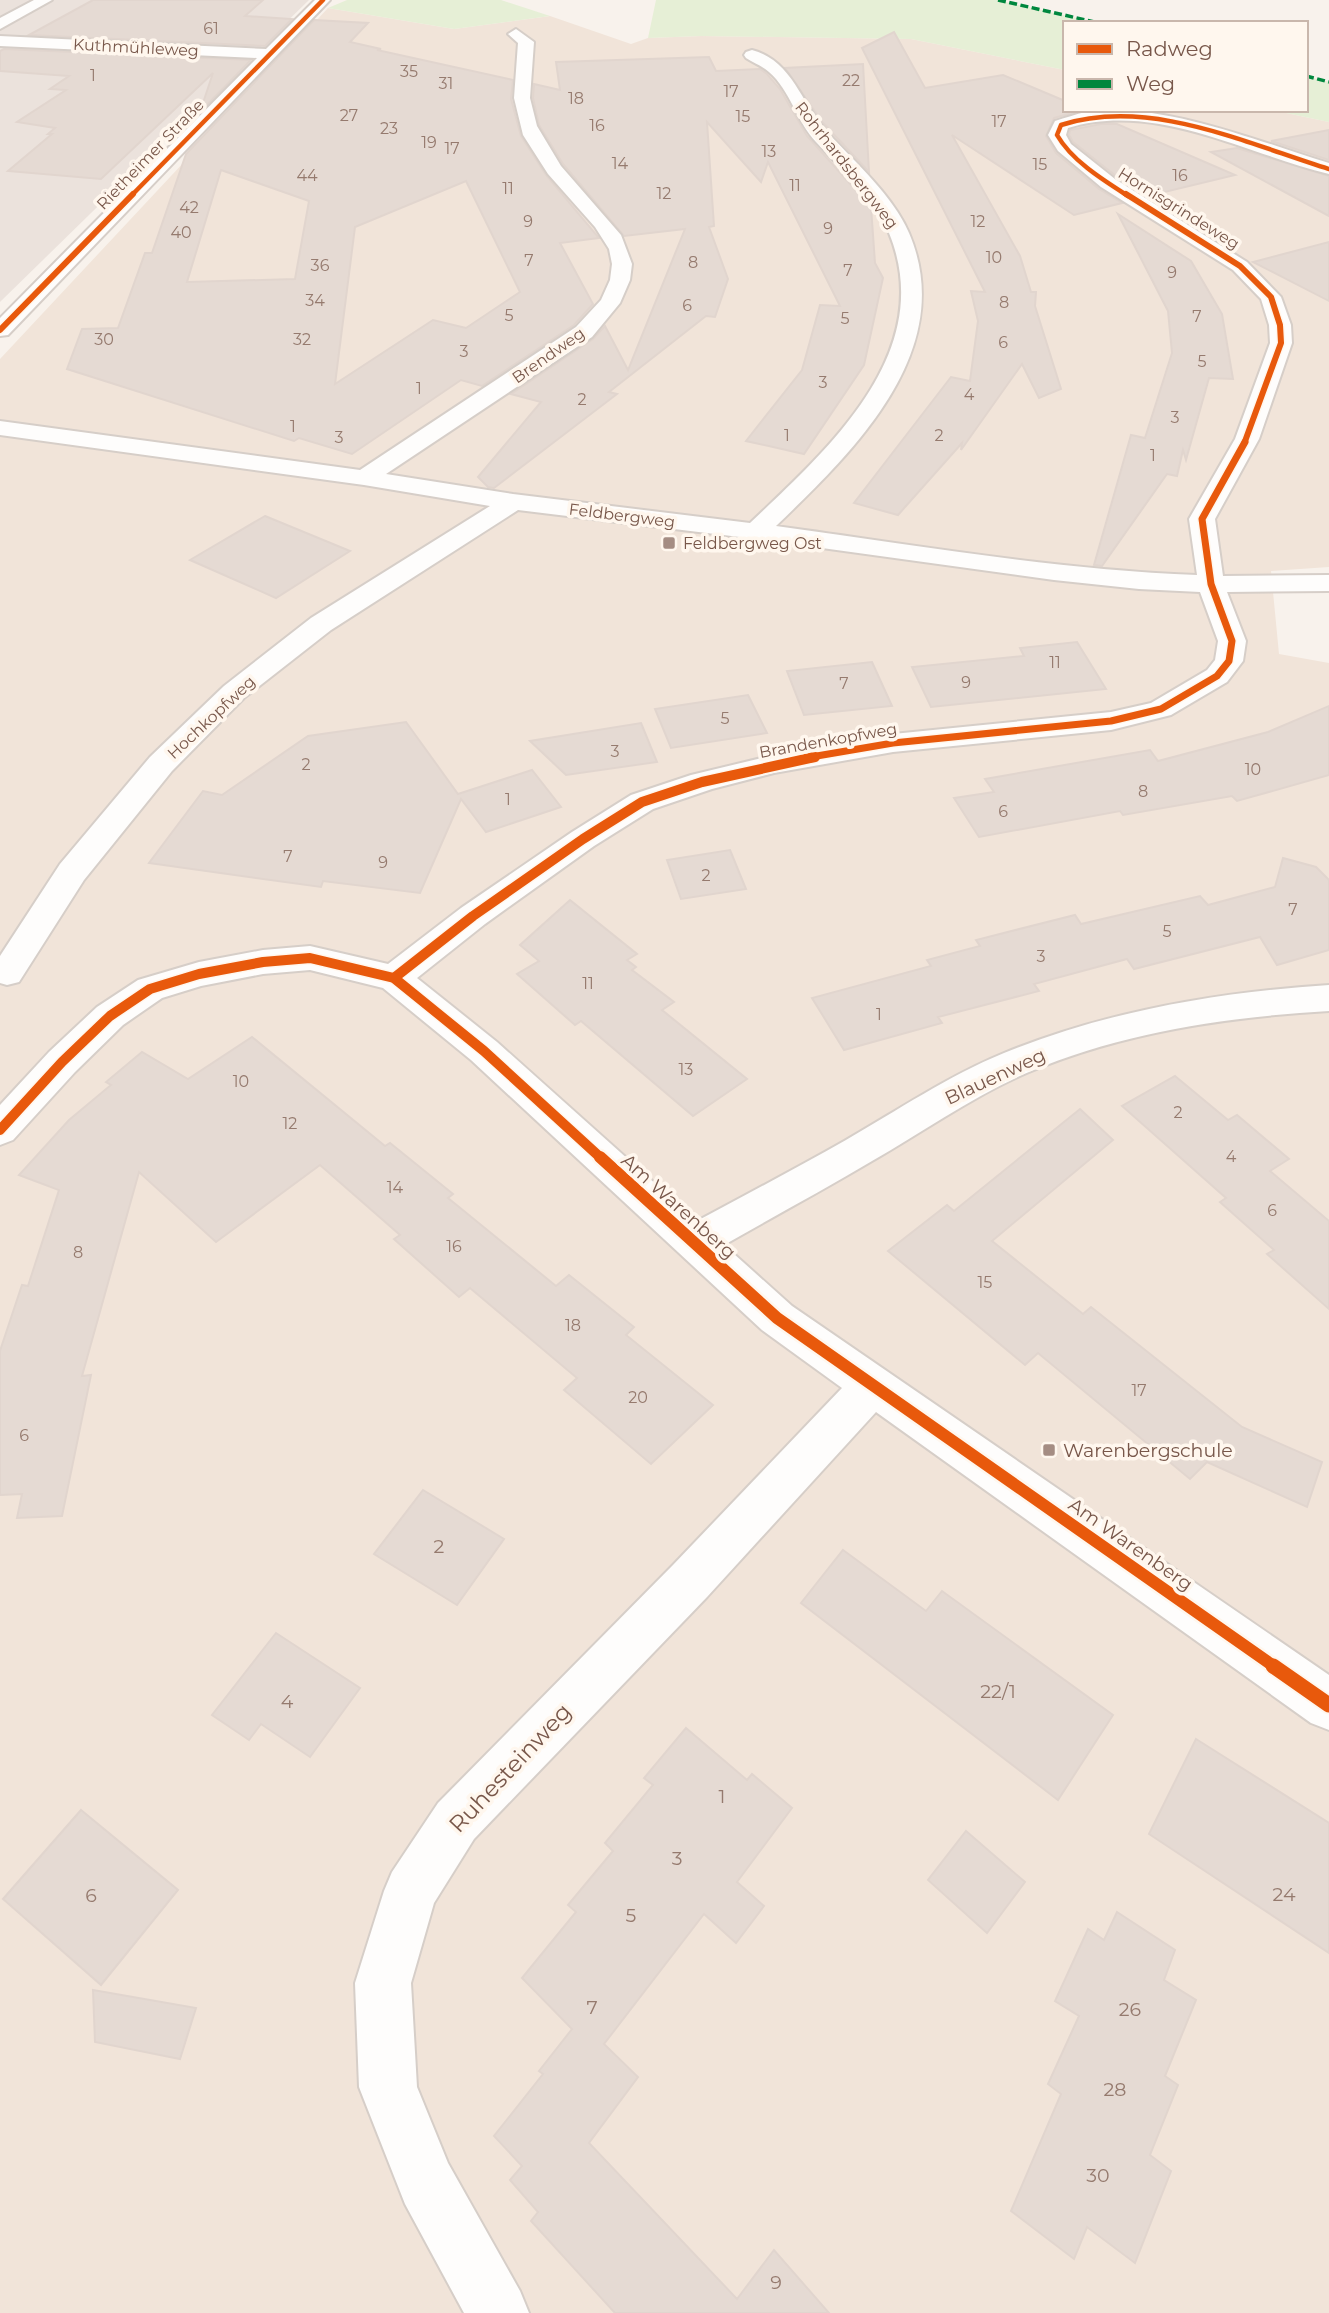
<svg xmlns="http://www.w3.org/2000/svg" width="1329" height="2313" font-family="Montserrat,sans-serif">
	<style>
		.residential { fill: #f1e4d9 }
		.industrial { fill: #ebe2dc }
		.green { fill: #e6efd6 }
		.building { fill: #e5dad3; stroke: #e1d5ce; stroke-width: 2; fill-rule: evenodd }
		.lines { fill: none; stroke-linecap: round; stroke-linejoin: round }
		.minor-casing { stroke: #d6cec8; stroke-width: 4 }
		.minor { fill: #fefdfc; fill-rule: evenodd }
		.quiet { stroke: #00873e; stroke-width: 3.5; stroke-dasharray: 8 3.5; stroke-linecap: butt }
		.cycleway-far5-casing { stroke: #fff7ee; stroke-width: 6 }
		.cycleway-far4-casing { stroke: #fff7ee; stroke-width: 9 }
		.cycleway-far3-casing { stroke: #fff7ee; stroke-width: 10 }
		.cycleway-far2-casing { stroke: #fff7ee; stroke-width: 13 }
		.cycleway-far1-casing { stroke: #fff7ee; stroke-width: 17 }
		.cycleway-casing { stroke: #fff7ee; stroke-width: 19 }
		.cycleway-far5 { stroke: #e8590c; stroke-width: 4.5 }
		.cycleway-far4 { stroke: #e8590c; stroke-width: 6 }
		.cycleway-far3 { stroke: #e8590c; stroke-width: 7 }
		.cycleway-far2 { stroke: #e8590c; stroke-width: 10 }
		.cycleway-far1 { stroke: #e8590c; stroke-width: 12 }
		.cycleway { stroke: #e8590c; stroke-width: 15 }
		.poi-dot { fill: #a58d83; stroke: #fff7ee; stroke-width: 2.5 }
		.labels { text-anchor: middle; stroke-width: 7; stroke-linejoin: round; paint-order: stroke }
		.number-label { font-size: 16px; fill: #957a6e }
		.far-street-label { font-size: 16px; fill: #78574a; stroke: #fff7ee }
		.far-poi-label { font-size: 16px; fill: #78574a; stroke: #fff7ee; text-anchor: start }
		.street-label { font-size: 19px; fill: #78574a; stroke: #fff7ee }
		.poi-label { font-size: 19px; fill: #78574a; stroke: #fff7ee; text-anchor: start }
		.near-number-label { font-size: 19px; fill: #957a6e }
		.near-street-label { font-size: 23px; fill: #78574a; stroke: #fff7ee }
	</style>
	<rect width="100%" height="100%" fill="#f8f2ec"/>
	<path class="residential" d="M328 8 454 29 550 16 631 44 648 38 701 36 911 39 1065 70V110H1272L1329 122V567L1271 571 1279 654 1329 663V2313H0V359Z"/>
	<path class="industrial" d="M0 0H309L0 302Z"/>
	<g class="green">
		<path d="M347 0H501L550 16 454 29 328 8Z"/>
		<path d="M656 0H997L1099 23H1065V70L911 39 701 36 648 38Z"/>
		<path d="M1306 76 1329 82V122L1272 110H1306Z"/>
	</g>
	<g class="building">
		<path d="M93 0H263L245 16 292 19 265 46 29 35Z"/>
		<path d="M314 20 368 23 350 42 381 49 377 50 513 80 511 99 521 136 546 175 599 238 560 243 593 304 574 325 482 386 461 380 352 454 299 438 294 441 67 369 82 329 118 328 145 253H152L186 154ZM221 170 309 201 295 279 187 282ZM466 181 520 292 466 328 433 320 335 384 355 227Z"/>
		<path d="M894 32 925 88 1003 75 1065 101V110H1082L1054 118 1046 136 1056 153 1099 189 1122 203 1074 215 952 135 1020 256 1031 292H1036L1035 306 1061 389 1039 398 1022 364 961 450 962 443 898 515 854 503 951 377 970 381 978 321 971 291 985 292 862 48Z"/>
		<path d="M4 49 251 60 200 112 213 73 101 179 8 171 52 134H48L55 128 17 122 66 90 50 89 69 76 0 71V51Z"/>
		<path d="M709 57 716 71 760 69 767 74 780 89 807 136 871 207 875 263 883 278 864 365 804 454 746 441 802 370 820 305 840 306 768 162 761 182 707 122 714 226 709 227 728 279 715 317 706 316 609 392 617 394 494 488 488 487 478 477 541 402 511 394 593 339 605 326 628 370 685 229 624 236 563 164 539 125 533 98 534 84 560 90 556 62Z"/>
		<path d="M863 64 869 172 822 122 785 68Z"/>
		<path d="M1101 124H1117L1235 175 1148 196 1117 177 1073 142 1069 135 1070 130Z"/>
		<path d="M1329 130V160L1271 141Z"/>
		<path d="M1237 148 1329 176V216L1211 152Z"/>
		<path d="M1118 214 1191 261 1222 314 1233 379 1209 378 1186 460 1183 450 1177 476 1167 474 1102 566 1094 565 1131 435 1145 438 1172 353 1168 311Z"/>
		<path d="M1329 242V301L1253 262Z"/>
		<path d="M265 516 350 551 276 598 190 560Z"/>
		<path d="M1077 642 1106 689 931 707 912 667 1024 656 1020 648Z"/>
		<path d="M872 662 892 706 804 715 787 671Z"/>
		<path d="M748 695 767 733 671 748 655 709Z"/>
		<path d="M1329 706V775L1237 801 1232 796 1123 815 1120 811 979 837 954 798 994 792 985 779 1150 750 1158 761 1268 732Z"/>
		<path d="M406 722 458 794 532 770 561 807 486 832 461 799 420 893 323 881 321 887 149 863 203 791 222 795 308 736Z"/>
		<path d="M641 723 657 762 566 775 530 741Z"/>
		<path d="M730 850 746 889 681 899 667 860Z"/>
		<path d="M1283 858 1316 867 1329 880V950L1277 965 1260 937 1134 969 1127 959 1034 984 1039 991 938 1017 942 1023 844 1050 812 998 931 966 927 960 980 946 976 940 1075 915 1081 924 1200 896 1208 905 1275 887Z"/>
		<path d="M570 900 637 954 627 960 636 967 632 970 674 1002 662 1010 747 1079 693 1116 581 1021 575 1025 517 974 539 961 520 945Z"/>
		<path d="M252 1037 385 1146 390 1143 453 1194 448 1198 556 1286 569 1275 634 1327 626 1335 713 1405 651 1464 564 1390 577 1378 470 1288 459 1297 394 1239 400 1235 320 1165 216 1242 139 1172 82 1376 91 1375 62 1516 17 1518 22 1494 0 1495V1351L22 1285 28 1286 59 1190 19 1175 69 1120 111 1085 106 1082 142 1052 188 1079Z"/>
		<path d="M1175 1076 1228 1120 1237 1115 1289 1159 1270 1171 1329 1221V1309L1267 1254 1274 1250 1220 1202 1226 1198 1122 1106Z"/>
		<path d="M1080 1109 1113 1140 992 1241 1083 1314 1091 1307 1242 1427 1322 1462 1307 1507 1207 1462 1190 1479 1038 1353 1025 1365 888 1251 947 1205 954 1211Z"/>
		<path d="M423 1490 504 1539 457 1605 374 1554Z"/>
		<path d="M843 1550 926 1611 942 1591 1113 1715 1058 1800 801 1603Z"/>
		<path d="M276 1633 360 1688 310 1757 261 1724 249 1740 212 1715Z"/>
		<path d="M686 1728 747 1780 752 1774 792 1808 737 1882 764 1906 736 1943 704 1914 604 2044 638 2077 589 2143 737 2299 774 2250 829 2313H615L531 2221 538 2212 510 2180 522 2166 494 2136 543 2074 539 2071 572 2029 522 1978 576 1912 568 1905 613 1851 605 1843 653 1785 644 1778Z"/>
		<path d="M1196 1739 1329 1823V1953L1149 1834Z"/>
		<path d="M81 1810 178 1890 101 1985 3 1899Z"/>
		<path d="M966 1831 1025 1882 987 1933 928 1880Z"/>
		<path d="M1117 1912 1175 1950 1164 1980 1196 2000 1165 2076 1178 2085 1150 2155 1171 2171 1135 2263 1087 2227 1074 2259 1011 2211 1061 2094 1048 2084 1079 2016 1055 2001 1088 1929 1104 1940Z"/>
		<path d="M93 1990 196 2008 180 2059 95 2042Z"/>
	</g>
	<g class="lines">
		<defs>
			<g id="minor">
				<path d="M34 0H52L0 29V18Z"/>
				<path d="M315 0H330L8 335 0 336V318L257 58 0 46V36L266 49Z"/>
				<path d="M516 29 534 42 530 98 537 126 561 166 621 235 632 264 630 280 620 303 592 337 386 474 513 494 750 523C828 449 938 352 889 233 875 199 841 169 816 142 797 122 790 90 769 72 762 66 754 63 746 58L744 55 746 52 752 50C794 61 802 107 829 134 856 163 893 196 909 233 959 350 853 452 776 526 916 545 1056 570 1197 575L1189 519 1235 439 1270 343 1269 325 1261 299 1233 270 1101 187 1058 151 1048 135 1055 121C1065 118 1076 114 1086 112 1158 100 1260 142 1329 163V174C1246 154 1155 101 1068 128L1066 135 1071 144 1115 179 1247 262 1281 297 1291 325 1292 343 1259 439 1215 519 1223 576 1329 575V591L1227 592 1246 641 1243 661 1227 682 1171 715 1111 730 893 752 774 773 712 789 653 809 594 846 485 924 417 978 497 1042 697 1221C747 1194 797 1168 846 1140 898 1110 948 1076 1004 1053 1107 1011 1218 992 1329 985V1011C1227 1017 1124 1032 1029 1072 973 1096 924 1131 872 1161 823 1190 773 1217 724 1245L792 1306 1329 1675V1730L1311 1723 876 1412 707 1597 474 1839 434 1903 411 1983 417 2087 448 2163 520 2291 529 2313H464L405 2204 359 2087 355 1983 384 1891 392 1872 438 1803 673 1565 842 1388 762 1330 471 1060 383 988 310 970 263 974 201 986 162 998 123 1025 75 1072 13 1140 0 1145V1105L49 1052 97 1007 138 980 199 962 263 950 310 946 388 964 461 908 572 832 631 795 691 775 774 755 893 734 1111 712 1151 703 1207 670 1215 660 1218 641 1200 592 1139 589 1054 580 756 539 518 510 331 630 244 698 172 771 84 880 19 982 7 985 0 983V956L60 864 150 757 224 686 311 618 490 506 364 485 0 435V421L360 470 576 327 601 300 610 280 612 264 609 249 595 227 548 174 523 135 514 98 518 43 508 34Z"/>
			</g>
		</defs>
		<use href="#minor" class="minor-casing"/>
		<use href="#minor" class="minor"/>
		<g class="quiet">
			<path d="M998 0 1099 23"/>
			<path d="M1306 76 1329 82"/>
		</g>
		<defs>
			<g id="cycleway-far5">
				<path d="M131 196 323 0"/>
				<path d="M1128 196C1103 180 1072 161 1057 135L1061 125C1149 97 1245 143 1329 169"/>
			</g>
			<g id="cycleway-far4">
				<path d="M1126 194 1240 266 1271 297 1280 325 1281 343 1244 444"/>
				<path d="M0 330 133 194"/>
			</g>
			<path id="cycleway-far3" d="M805 758 893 743 1111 721 1161 709 1217 676 1229 661 1232 641 1211 584 1202 519 1245 442"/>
			<g id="cycleway-far2">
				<path d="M394 978 473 916 583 839 642 802 702 782 815 757"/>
				<path d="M0 1130 62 1062 110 1016 150 989 199 974 263 962 310 958 394 978 484 1051 602 1159"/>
			</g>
			<path id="cycleway-far1" d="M600 1157 777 1318 1275 1667"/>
			<path id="cycleway" d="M1273 1666 1329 1705"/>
		</defs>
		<use href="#cycleway-far5" class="cycleway-far5-casing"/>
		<use href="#cycleway-far4" class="cycleway-far4-casing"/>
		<use href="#cycleway-far3" class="cycleway-far3-casing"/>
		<use href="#cycleway-far2" class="cycleway-far2-casing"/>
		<use href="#cycleway-far1" class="cycleway-far1-casing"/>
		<use href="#cycleway" class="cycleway-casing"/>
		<use href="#cycleway-far5" class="cycleway-far5"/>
		<use href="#cycleway-far4" class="cycleway-far4"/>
		<use href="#cycleway-far3" class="cycleway-far3"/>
		<use href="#cycleway-far2" class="cycleway-far2"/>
		<use href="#cycleway-far1" class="cycleway-far1"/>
		<use href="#cycleway" class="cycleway"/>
	</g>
	<g class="poi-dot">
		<rect x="662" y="536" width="14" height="14" rx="3.5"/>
		<rect x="1042" y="1443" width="14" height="14" rx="3.5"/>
	</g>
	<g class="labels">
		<g class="number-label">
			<text x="211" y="34">61</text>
			<text x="409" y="77">35</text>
			<text x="93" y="81">1</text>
			<text x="851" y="86">22</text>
			<text x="446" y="89">31</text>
			<text x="731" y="97">17</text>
			<text x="576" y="104">18</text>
			<text x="349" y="121">27</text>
			<text x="743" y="122">15</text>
			<text x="999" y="127">17</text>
			<text x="597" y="131">16</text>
			<text x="389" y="134">23</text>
			<text x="429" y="148">19</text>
			<text x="452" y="154">17</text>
			<text x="769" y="157">13</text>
			<text x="620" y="169">14</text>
			<text x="1040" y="170">15</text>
			<text x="307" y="181">44</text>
			<text x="1180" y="181">16</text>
			<text x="795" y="191">11</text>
			<text x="508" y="194">11</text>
			<text x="664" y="199">12</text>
			<text x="189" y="213">42</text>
			<text x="528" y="227">9</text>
			<text x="978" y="227">12</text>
			<text x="828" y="234">9</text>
			<text x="181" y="238">40</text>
			<text x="994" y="263">10</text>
			<text x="529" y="266">7</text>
			<text x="693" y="268">8</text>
			<text x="320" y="271">36</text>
			<text x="848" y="276">7</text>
			<text x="1172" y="278">9</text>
			<text x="315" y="306">34</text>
			<text x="1004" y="308">8</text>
			<text x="687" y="311">6</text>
			<text x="509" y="321">5</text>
			<text x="1197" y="322">7</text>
			<text x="845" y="324">5</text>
			<text x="104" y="345">30</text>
			<text x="302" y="345">32</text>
			<text x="1003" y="348">6</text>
			<text x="464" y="357">3</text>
			<text x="1202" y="367">5</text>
			<text x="823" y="388">3</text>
			<text x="419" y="394">1</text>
			<text x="969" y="400">4</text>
			<text x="582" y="405">2</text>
			<text x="1175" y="423">3</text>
			<text x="293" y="432">1</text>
			<text x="787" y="441">1</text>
			<text x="939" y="441">2</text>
			<text x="339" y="443">3</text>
			<text x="1153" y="461">1</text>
			<text x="1055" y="668">11</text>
			<text x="966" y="688">9</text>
			<text x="844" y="689">7</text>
			<text x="725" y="724">5</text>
			<text x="615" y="757">3</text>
			<text x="306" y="770">2</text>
			<text x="1253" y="775">10</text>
			<text x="1143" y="797">8</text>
			<text x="508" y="805">1</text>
			<text x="1003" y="817">6</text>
			<text x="288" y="862">7</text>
			<text x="383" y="868">9</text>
			<text x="706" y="881">2</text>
			<text x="1293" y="915">7</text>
			<text x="1167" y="937">5</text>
			<text x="1041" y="962">3</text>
			<text x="588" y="989">11</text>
			<text x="879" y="1020">1</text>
			<text x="686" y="1075">13</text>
			<text x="241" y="1087">10</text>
			<text x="1178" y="1118">2</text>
			<text x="290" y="1129">12</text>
			<text x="1231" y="1162">4</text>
			<text x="395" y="1193">14</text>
			<text x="1272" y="1216">6</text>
			<text x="454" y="1252">16</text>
			<text x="78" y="1258">8</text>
			<text x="985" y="1288">15</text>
			<text x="573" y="1331">18</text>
			<text x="1139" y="1396">17</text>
			<text x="638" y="1403">20</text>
			<text x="24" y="1441">6</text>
		</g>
		<g class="far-street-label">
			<text transform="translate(136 47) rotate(3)" y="6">Kuthmühleweg</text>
			<text transform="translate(150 154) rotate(-46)" y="6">Rietheimer Straße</text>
			<text transform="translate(847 165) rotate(52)" y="6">Rohrhardsbergweg</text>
			<text transform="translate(1179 208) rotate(32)" y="6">Hornisgrindeweg</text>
			<text transform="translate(548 355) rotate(-35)" y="6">Brendweg</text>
			<text transform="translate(622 515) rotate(7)" y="6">Feldbergweg</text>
			<text transform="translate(211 717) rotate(-43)" y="6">Hochkopfweg</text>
			<text transform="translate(828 740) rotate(-10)" y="6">Brandenkopfweg</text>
		</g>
		<g class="far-poi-label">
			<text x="683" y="549">Feldbergweg Ost</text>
		</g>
		<g class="street-label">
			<text transform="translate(995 1076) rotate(-25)" y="7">Blauenweg</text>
			<text transform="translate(679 1206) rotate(42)" y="7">Am Warenberg</text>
			<text transform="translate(1131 1544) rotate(35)" y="7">Am Warenberg</text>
		</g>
		<g class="poi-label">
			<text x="1063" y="1457">Warenbergschule</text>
		</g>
		<g class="near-number-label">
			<text x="439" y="1553">2</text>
			<text x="998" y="1698">22/1</text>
			<text x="287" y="1708">4</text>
			<text x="722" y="1803">1</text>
			<text x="677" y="1865">3</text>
			<text x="1284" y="1901">24</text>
			<text x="91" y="1902">6</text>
			<text x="631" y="1922">5</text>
			<text x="592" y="2014">7</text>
			<text x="1130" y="2016">26</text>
			<text x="1115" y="2096">28</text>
			<text x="1098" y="2182">30</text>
			<text x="776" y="2289">9</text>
		</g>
		<g class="near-street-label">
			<text transform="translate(510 1768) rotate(-47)" y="8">Ruhesteinweg</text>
		</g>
	</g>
	<rect x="1063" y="21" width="245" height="91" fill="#fff7ee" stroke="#c9b7ac" stroke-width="2"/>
	<rect x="1077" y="44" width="35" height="10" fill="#e8590c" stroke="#c9b7ac" stroke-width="2"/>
	<text x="1126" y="56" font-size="21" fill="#78574a">Radweg</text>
	<rect x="1077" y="79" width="35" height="10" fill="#00873e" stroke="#c9b7ac" stroke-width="2"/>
	<text x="1126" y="91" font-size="21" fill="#78574a">Weg</text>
</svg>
